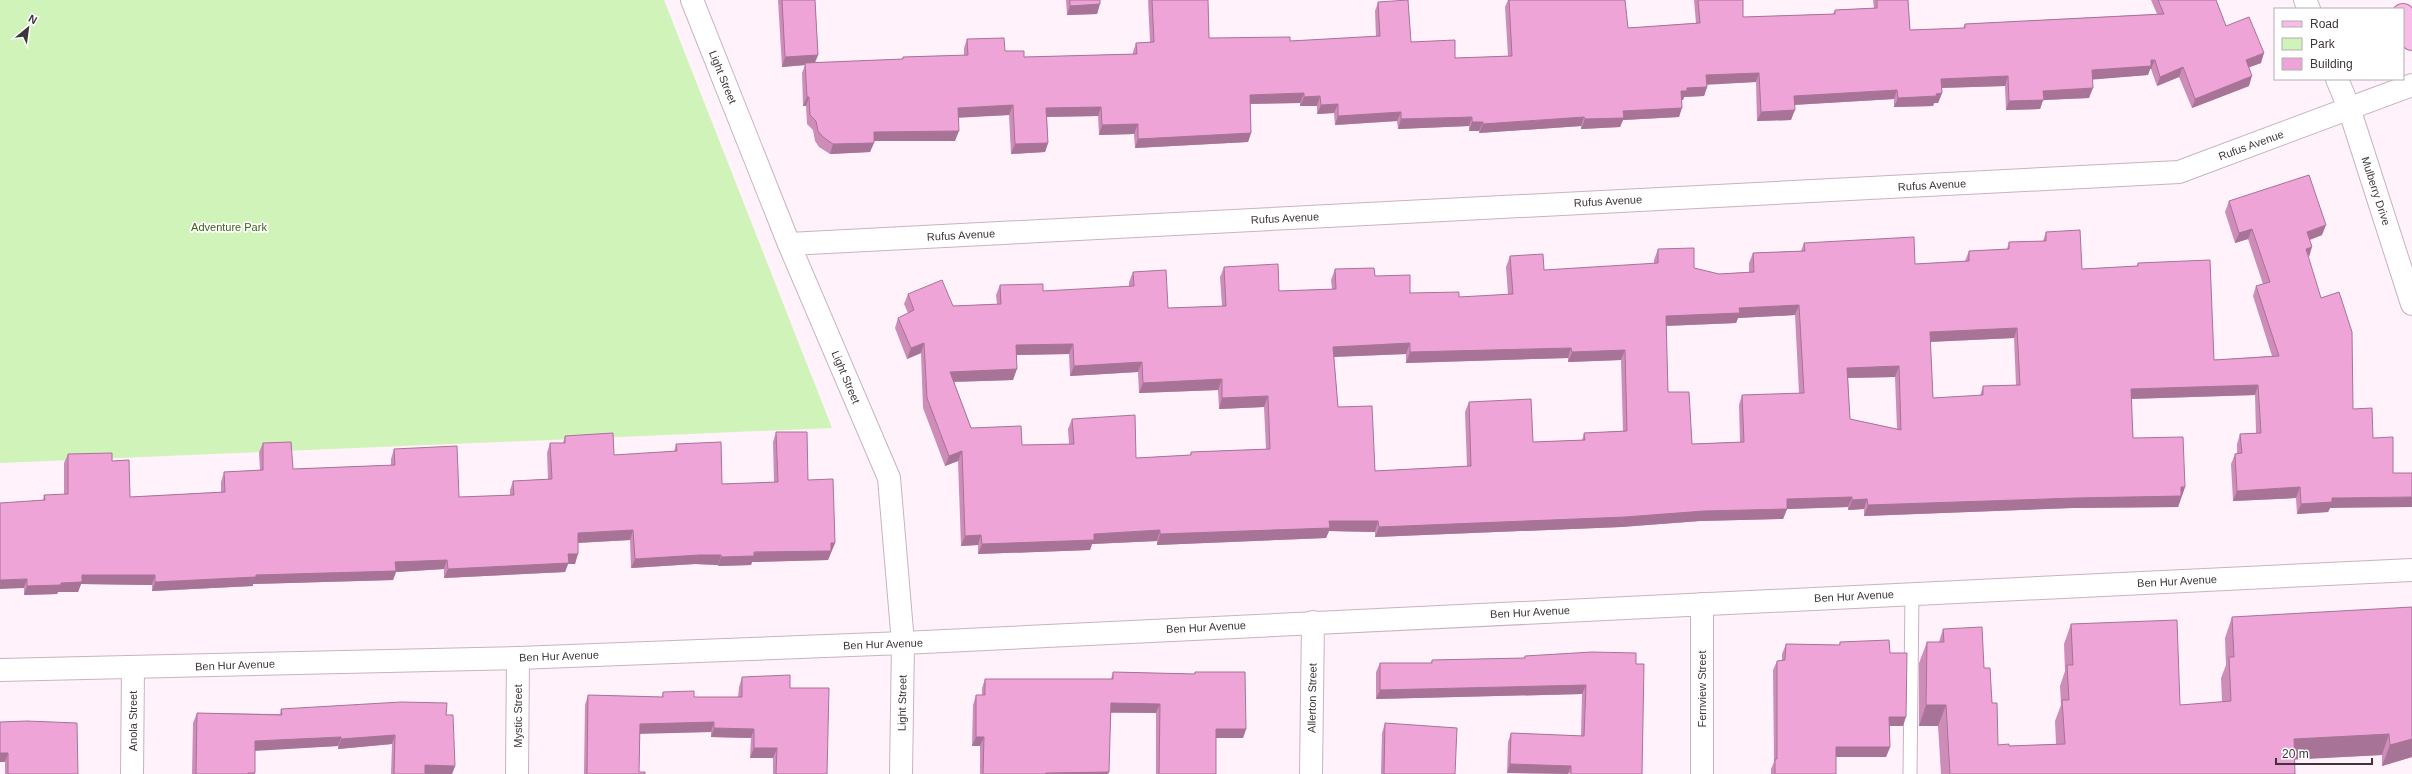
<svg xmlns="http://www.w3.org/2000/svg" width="2412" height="774" font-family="Helvetica,sans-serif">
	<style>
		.green { fill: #cff3b8 }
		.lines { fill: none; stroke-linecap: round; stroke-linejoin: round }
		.lane-casing { stroke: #c7b3c0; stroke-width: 15 }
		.street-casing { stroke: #c7b3c0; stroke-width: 24 }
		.primary-casing { stroke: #b3719f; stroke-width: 24 }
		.lane { stroke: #fff; stroke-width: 13 }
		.street { stroke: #fff; stroke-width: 22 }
		.primary { stroke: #f7bde6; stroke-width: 22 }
		.wall { fill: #ce8db9; fill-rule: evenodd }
		.shaded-wall { fill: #a77396 }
		.building { fill: #efa4d7; stroke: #a77396; fill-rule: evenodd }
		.labels { text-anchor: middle; stroke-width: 3.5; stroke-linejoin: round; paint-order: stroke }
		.street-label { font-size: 11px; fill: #3e353b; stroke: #fff }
		.park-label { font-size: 11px; fill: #3a6217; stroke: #fff }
	</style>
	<rect width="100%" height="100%" fill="#fff2fa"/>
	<path class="green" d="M0 0H664L832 428 0 463Z"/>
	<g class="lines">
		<defs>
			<path id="lane" d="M1910 774 1912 594"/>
			<g id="street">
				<path d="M692 0 789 244 889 478 903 643 901 774"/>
				<path d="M2305 0 2309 9"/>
				<path d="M2337 79 2349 108 2412 304"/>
				<path d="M789 244 2179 172 2412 85"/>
				<path d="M0 670 518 658 903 643 2412 570"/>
				<path d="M132 774 133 668"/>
				<path d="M517 774 518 658"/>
				<path d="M1311 774 1313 622"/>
				<path d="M1702 774V604"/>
			</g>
			<path id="primary" d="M2403 15 2412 39"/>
		</defs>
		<use href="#lane" class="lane-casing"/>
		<use href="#street" class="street-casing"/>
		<use href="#primary" class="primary-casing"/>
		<use href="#lane" class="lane"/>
		<use href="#street" class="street"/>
		<use href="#primary" class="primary"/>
	</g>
	<g class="wall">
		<path d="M778 0H815L818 55 815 63 902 59 903 57 964 55V48L967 39 1024 57 1133 54V52L1136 43 1150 42 1148 0H1208L1209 38 1290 41 1376 37 1375 11 1378 2 1411 42 1455 58 1508 56 1505 7 1508 0H1625L1628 28 1696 23 1694 0H1743V17L1833 14 1835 10 1874 8 1873 0H1908L1910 30 1963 28 1965 24 2157 14 2151 0H2216L2226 26 2261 63 2249 67V86L2192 108 2179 77 2157 86 2151 69H2150L2148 75 2092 79 2089 98 2043 100 2040 109 2006 110 2005 86 1941 88 1942 93 1938 103H1934L1933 106 1894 107V99L1794 105 1791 120 1757 121 1756 82 1707 84V87L1704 96 1684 97 1683 100H1682L1679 117 1623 120 1620 127 1581 129V126L1479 133V131H1469V126L1398 129 1397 121 1335 125 1334 113 1317 114V106H1300V103L1250 104 1251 133 1248 142 1135 148 1134 134 1099 135 1098 116 1047 117 1048 143 1045 152 1011 154 1009 115 958 117 955 141H874L870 152 830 154 819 147 815 141 813 130 807 124 806 106H803L802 73 805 65 782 67Z"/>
		<path d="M1066 0H1100L1097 14 1067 15Z"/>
		<path d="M2229 201 2322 235 2310 240 2308 257 2330 508 2328 512 2297 514 2296 498 2233 501 2231 464 2235 454 2237 453V444L2240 434 2256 433 2255 395 2131 399 2133 438 2185 487 2178 507 2072 508 1864 516V509L1848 510V507L1787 509 1783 519 1700 521 1621 527 1375 537V532L1329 531 1326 538 1157 545V541L1092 544 1090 550 978 554V545L961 546 958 461 945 466 923 408 921 353 907 359 895 328 898 318 908 313 904 304 908 294 953 306 997 304 996 295 1000 285 1043 291 1129 287V282L1133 272 1168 308 1222 306 1220 277 1224 267 1279 291 1332 289 1331 280 1335 269 1375 276 1410 293 1459 297 1508 295 1506 267 1510 256 1544 270 1654 264V260L1658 249 1694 268 1719 274 1749 272V263L1753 253 1801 251 1804 243 1915 264 1965 261 1969 251 2007 249 2009 242 2043 241 2046 232 2082 269 2137 266 2138 263 2214 360 2272 356 2253 296 2256 286 2263 284 2248 239 2235 243 2225 212ZM1795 315 1799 393 1742 395 1739 405 1740 442 1692 444 1668 392 1666 326 1736 323 1738 318ZM2014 338 2016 385 1983 386 1980 396 1933 398 1930 342ZM1069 354 1070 376 1138 372 1139 393 1218 390 1219 409 1264 407 1266 449 1191 452 1190 455 1136 458 1072 419 1068 429 1069 444 1022 445 971 428 954 382 1013 380 1016 355ZM1406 354V363L1568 358V362L1621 360 1623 431 1584 433 1582 440 1533 442 1469 402 1465 412 1467 466 1375 471 1338 407 1334 357ZM1895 377 1897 429 1850 419 1848 378Z"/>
		<path d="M776 432 808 480 835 543 828 560 752 562 751 565 718 566V565L695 564 631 568 630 540 578 543 575 564H568L565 572 444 578V569L396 572 393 580 253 584V586L152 591V585L81 584 78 592H58L57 594 24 595V588L43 500 44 495H64V463L68 454 112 461 130 497 221 492V482L224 472 260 470 259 452 263 443 293 469 391 465V459L394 449 459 497 510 495V490L513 481 548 479 547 453 550 443H563L565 436 614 455 674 452 676 444 722 484 774 482 773 442Z"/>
		<path d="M2412 607V757L2382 766V755L2294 759 2295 774H1941L1938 726H1919V663L1927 642H1939L1943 629 1984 668 1992 703 1998 745 2009 746 2056 744 2055 721 2061 705 2060 686 2065 671 2064 644 2071 624 2180 705 2222 702 2221 678 2226 665 2225 638 2232 617Z"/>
		<path d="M1840 642 1890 653 1903 726H1889L1890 747 1886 757H1836V774H1771V769L1774 762 1773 670 1777 661H1782V654L1786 644 1839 645Z"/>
		<path d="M1525 656 1636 664 1642 774 1507 773 1508 742 1511 733 1581 736 1582 694 1376 699V672L1380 663H1431L1432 660 1524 658Z"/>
		<path d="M1113 672 1194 674 1195 672 1246 729 1243 738H1216V774H1156V713H1111L1108 774H980V746H972L973 705 976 695H982V688L985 679H1111Z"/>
		<path d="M742 677 790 688 827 774H773V758H750L751 738 711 737V732L640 733 639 772 645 774H584L585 705 588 695 662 697 663 692 694 697H738L739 687Z"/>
		<path d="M281 709 446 715 455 766 452 774H391L392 744 338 749V746L255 750V774H192L193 723 197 713 280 714Z"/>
		<path d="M0 722 78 774H5V762Z"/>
		<path d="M1385 723 1455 774H1381L1382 733Z"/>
	</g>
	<g class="shaded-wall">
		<path d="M1100 4 1097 14 1067 15 1070 6Z"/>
		<path d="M2264 53 2261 63 2242 70 2246 60Z"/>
		<path d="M818 55 814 64 805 63V65L782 67 785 57Z"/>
		<path d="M2155 60 2151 69H2150L2148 75 2088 80 2092 70Z"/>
		<path d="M2183 67 2179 77 2157 86 2160 77Z"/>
		<path d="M1759 73 1756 82 1703 85 1706 75Z"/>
		<path d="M2008 76 2005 86 1938 88 1941 79Z"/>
		<path d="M2252 76 2249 86 2192 108 2195 99Z"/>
		<path d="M1707 87 1704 96 1684 97 1683 100H1678L1681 91 1687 88Z"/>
		<path d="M2093 88 2089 98 2043 100 2040 109 2006 110 2009 101 2043 91Z"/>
		<path d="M1897 90 1894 99 1791 105 1794 96Z"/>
		<path d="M1304 93 1300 103 1246 104 1250 95Z"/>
		<path d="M1942 93 1938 103H1934L1933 106 1894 107 1898 98Z"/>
		<path d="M1320 96 1317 106H1300L1304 97Z"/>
		<path d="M807 97H809L806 106H803Z"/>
		<path d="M1338 104 1334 113 1317 114 1321 105Z"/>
		<path d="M1013 105 1009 115 955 118 958 108Z"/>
		<path d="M1101 107 1098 116 1043 117 1046 108Z"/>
		<path d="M1682 108 1679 117 1623 120 1620 127 1581 129 1585 119 1623 111Z"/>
		<path d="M1795 110 1791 120 1757 121 1761 112Z"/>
		<path d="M1401 112 1397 121 1335 125 1338 116Z"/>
		<path d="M1472 117 1469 126 1398 129 1401 119Z"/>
		<path d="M1584 117 1581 126 1479 133 1483 124Z"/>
		<path d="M1472 122H1483L1479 131H1469Z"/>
		<path d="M1138 124 1134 134 1099 135 1102 125Z"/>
		<path d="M959 131 955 141H870L874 132Z"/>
		<path d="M1251 133 1248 142 1135 148 1138 139Z"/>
		<path d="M874 143 870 152 830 154 833 144Z"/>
		<path d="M1048 143 1045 152 1011 154 1015 144Z"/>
		<path d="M2326 225 2322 235 2303 242 2307 232Z"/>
		<path d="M2252 229 2248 239 2235 243 2239 233Z"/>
		<path d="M2312 247 2309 257 2306 249Z"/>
		<path d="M1799 305 1795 315 1738 318 1736 323 1662 326 1666 316 1739 308Z"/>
		<path d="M2017 328 2014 338 1926 342 1930 332Z"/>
		<path d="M924 343 921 353 907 359 911 348Z"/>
		<path d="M1410 343 1406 354 1330 357 1333 347Z"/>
		<path d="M1073 344 1069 354 1012 355 1016 345Z"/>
		<path d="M1571 348 1568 358 1406 363 1410 352Z"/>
		<path d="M1625 350 1621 360 1568 362 1572 352Z"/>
		<path d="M1142 362 1138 372 1070 376 1074 366Z"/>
		<path d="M1899 366 1895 377 1844 378 1847 368Z"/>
		<path d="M1017 369 1013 380 946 382 950 372Z"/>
		<path d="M1222 379 1218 390 1139 393 1143 383Z"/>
		<path d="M2258 385 2255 395 2127 399 2131 389Z"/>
		<path d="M1268 396 1264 407 1219 409 1222 398Z"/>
		<path d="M962 451 958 461 945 466 949 456Z"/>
		<path d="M2185 487 2178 507 2072 508 1864 516 1868 505Z"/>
		<path d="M2300 487 2296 498 2233 501 2237 491Z"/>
		<path d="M1852 497 1848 507 1787 509 1783 519 1700 521 1621 527 1375 537 1379 527 1787 499Z"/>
		<path d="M2412 497V507L2330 508 2328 512 2297 514 2301 504 2332 498Z"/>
		<path d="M1867 499 1864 509 1848 510 1852 500Z"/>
		<path d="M1329 521H1378L1375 532 1329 531 1326 538 1157 545 1160 534Z"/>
		<path d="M633 530 630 540 574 543 578 533Z"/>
		<path d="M1160 530 1157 541 1092 544 1090 550 978 554 982 544 1094 534Z"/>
		<path d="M981 535 978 545 961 546 965 536Z"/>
		<path d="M831 543H835L828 560 752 562 751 565 718 566 721 557Z"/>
		<path d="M568 554H578L575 564H568L565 572 444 578 448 569Z"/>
		<path d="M699 555H721L718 565 695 564 631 568 635 559Z"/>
		<path d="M447 560 444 569 396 572 393 580 253 584V586L152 591 155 582 256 575 395 562Z"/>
		<path d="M82 575H155L152 585 81 584 78 592H58L57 594 24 595 27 586Z"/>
		<path d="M27 579 24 588 0 589V580Z"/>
		<path d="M1586 685 1582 694 1376 699 1380 690Z"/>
		<path d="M1111 703 1160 704 1156 713 1108 712Z"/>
		<path d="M1926 705H1946L1938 726H1919Z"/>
		<path d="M1889 717H1906L1903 726H1886Z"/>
		<path d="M714 722 711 732 637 734 640 724Z"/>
		<path d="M714 728 754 729 751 738 711 737Z"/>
		<path d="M1216 729H1246L1243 738H1213Z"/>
		<path d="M2389 734 2382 755 2287 760 2294 739Z"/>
		<path d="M395 735 392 744 338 749 341 739Z"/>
		<path d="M341 737 338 746 252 751 255 741Z"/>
		<path d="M976 737H984L980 746H972Z"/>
		<path d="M2412 739V757L2382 766 2390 745Z"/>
		<path d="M1836 747H1890L1886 757H1833Z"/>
		<path d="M754 748H777L773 758H750Z"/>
		<path d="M0 753H8L5 762H0Z"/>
		<path d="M1510 764 1571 766 1568 774 1507 773Z"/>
		<path d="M425 765 455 766 452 774H422Z"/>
		<path d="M1109 772 1108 774H1045L1046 773Z"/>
	</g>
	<g class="building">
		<path d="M782 0H815L818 55 785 57Z"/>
		<path d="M1070 0H1100V4L1070 6Z"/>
		<path d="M1152 0H1208L1209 38 1290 37V41L1380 36 1378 2 1408 0 1411 42 1455 40V58L1512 56 1509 0H1625L1628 28 1700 23 1698 0H1743V17L1835 14V10L1877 8V0H1908L1910 30 1965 28V24L2164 14 2158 0H2216L2226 26 2249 17 2264 53 2246 60 2252 76 2195 99 2183 67 2160 77 2155 60H2151V66L2092 70 2093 88 2043 91 2044 100 2009 101 2008 76 1941 79 1942 93 1936 94 1937 96 1898 98 1897 90 1794 96 1795 110 1761 112 1759 73 1706 75 1707 87 1687 88V91H1681L1682 108 1623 111 1624 118 1585 119 1584 117 1483 124V122H1472V117L1401 119V112L1338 116V104L1321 105 1320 96 1304 97V93L1250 95 1251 133 1138 139V124L1102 125 1101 107 1046 108 1048 143 1015 144 1013 105 958 108 959 131 874 132V143L833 144 823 137 818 131 816 121 810 115 809 97H807L805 63 903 59V57L968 55 967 39 1004 38 1005 51H1024V57L1137 54 1136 43 1154 42Z"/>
		<path d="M2309 175 2326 225 2307 232 2312 247 2306 249 2321 298 2339 292 2352 332 2353 409 2372 408 2373 438 2393 437V473H2412V497L2332 498V502L2301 504 2300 487 2237 491 2235 454 2242 453 2240 434 2261 433 2258 385 2131 389 2133 438 2183 437 2185 487H2181V496L2076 498 1868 505 1867 499 1852 500V497L1787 499V509L1704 511 1625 517 1379 527 1378 521H1329L1330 528 1160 534V530L1094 534V540L982 544 981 535 965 536 962 451 949 456 927 398 924 343 911 348 898 318 914 310 908 294 942 280 953 306 1001 304 1000 285 1043 284V291L1134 286 1133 272 1166 270 1168 308 1226 306 1224 267 1278 264 1279 291 1336 289 1335 269 1374 268 1375 276 1410 275V293L1459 292V297L1513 294 1510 256 1543 254 1544 270 1658 263V249L1694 248V268L1719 274 1754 272 1753 253 1805 251 1804 243 1914 237 1915 264 1969 261V251L2009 249V242L2046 241V232L2080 230 2082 269 2138 266V263L2210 260 2214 360 2279 356 2256 286 2270 282 2252 229 2239 233 2229 201ZM1799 305 1804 393 1742 395 1744 442 1692 444 1689 392H1668L1666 316 1740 313 1739 308ZM2017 328 2020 385 1983 386V395L1933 398 1930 332ZM1410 343V352L1571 348 1572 352 1625 350 1627 431 1584 433 1585 440 1533 442 1531 399 1469 402 1471 466 1375 471 1372 406 1338 407 1333 347ZM1073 344 1074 366 1142 362 1143 383 1222 379V398L1268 396 1270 449 1191 452V455L1136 458 1135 415 1072 419 1074 444 1022 445 1021 426 971 428 950 372 1017 369 1016 345ZM1899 366 1901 430 1850 419 1847 368Z"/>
		<path d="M776 432H807L808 480 833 479 835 543H831V551L754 552V556L721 557V555H699L635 559 633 530 578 533V554H568L569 563 448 569 447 560 395 562 396 571 256 575V577L155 582V575H82V582L61 583V585L27 586V579L0 580V503L45 500 44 495 68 494V454L112 453V461L129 460 130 497 225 492 224 472 263 470V443L291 442 293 469 395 465 394 449 457 446 459 497 514 495 513 481 552 479 550 443H565V436L613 433 614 455 677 451 676 444 721 442 722 484 778 482Z"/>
		<path d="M2412 607V739L2390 745 2389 734 2294 739 2295 774H1950L1946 705H1926L1927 642H1944L1943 629 1982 627 1984 668H1990L1992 703H1997L1998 745 2009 744V746L2065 744 2062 700H2069L2067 665H2073L2071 624 2177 620 2180 705 2231 701 2229 657H2234L2232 617Z"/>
		<path d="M1889 640 1890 653H1907L1906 717H1889L1890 747H1836V774H1775V759H1777V661L1785 660 1786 644 1840 645V642Z"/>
		<path d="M1592 652 1636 653V664H1644L1642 774H1571V766L1510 764 1511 733 1584 736 1586 685 1380 690V663H1432V660L1525 658V656Z"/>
		<path d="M1113 672 1195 674V672H1245L1246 729H1216V774H1159L1160 704 1111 703 1109 772 1046 773V774H983L984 737H976V695H985V679H1113Z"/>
		<path d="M790 675V688H829L827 774H776L777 748H754V729L714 728V722L640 724 639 772H645V774H587L588 695 663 697V692L694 691V697H742V677Z"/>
		<path d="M401 702 447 703 446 715H453L455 766 425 765V774H394L395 735 341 739V737L255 741V773H248V774H196L197 713 282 715 281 709Z"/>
		<path d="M27 721 77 723 78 774H8V753H0V722Z"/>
		<path d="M1385 723 1457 728 1455 774H1384Z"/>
	</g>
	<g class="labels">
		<g class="street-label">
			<text transform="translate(723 77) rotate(68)" y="4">Light Street</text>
			<text transform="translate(2251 145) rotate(-20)" y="4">Rufus Avenue</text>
			<text transform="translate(1932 185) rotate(-3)" y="4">Rufus Avenue</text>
			<text transform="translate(2376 191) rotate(72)" y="4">Mulberry Drive</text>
			<text transform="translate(1608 201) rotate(-3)" y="4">Rufus Avenue</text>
			<text transform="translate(1285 218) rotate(-3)" y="4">Rufus Avenue</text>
			<text transform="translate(961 235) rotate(-3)" y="4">Rufus Avenue</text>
			<text transform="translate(846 377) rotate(67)" y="4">Light Street</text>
			<text transform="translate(2177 581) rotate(-3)" y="4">Ben Hur Avenue</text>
			<text transform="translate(1854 596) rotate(-3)" y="4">Ben Hur Avenue</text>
			<text transform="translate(1530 612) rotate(-3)" y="4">Ben Hur Avenue</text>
			<text transform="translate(1206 627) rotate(-3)" y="4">Ben Hur Avenue</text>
			<text transform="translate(883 644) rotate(-2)" y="4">Ben Hur Avenue</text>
			<text transform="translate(559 656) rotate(-2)" y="4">Ben Hur Avenue</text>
			<text transform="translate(235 665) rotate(-2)" y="4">Ben Hur Avenue</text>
			<text transform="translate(1702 689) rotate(-90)" y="4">Fernview Street</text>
			<text transform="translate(1312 698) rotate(-89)" y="4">Allerton Street</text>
			<text transform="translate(902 703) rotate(-89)" y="4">Light Street</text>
			<text transform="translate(518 716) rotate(-90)" y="4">Mystic Street</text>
			<text transform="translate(133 721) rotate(-90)" y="4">Anola Street</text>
		</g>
		<g class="park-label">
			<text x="229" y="231">Adventure Park</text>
		</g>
	</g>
	<rect x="2274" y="8" width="130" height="72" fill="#ffffff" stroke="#b2aeb1"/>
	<rect x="2282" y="21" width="20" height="6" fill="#f7bde6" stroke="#b2aeb1"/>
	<text x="2310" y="28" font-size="12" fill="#3e353b">Road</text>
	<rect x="2282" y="38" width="20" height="12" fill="#cff3b8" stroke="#b2aeb1"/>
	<text x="2310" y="48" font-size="12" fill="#3e353b">Park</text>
	<rect x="2282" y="58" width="20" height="12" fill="#efa4d7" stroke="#b2aeb1"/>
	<text x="2310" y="68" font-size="12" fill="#3e353b">Building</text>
	<g transform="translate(28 28) rotate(29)" stroke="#ffffff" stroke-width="3" paint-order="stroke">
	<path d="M0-3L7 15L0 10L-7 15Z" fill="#3e353b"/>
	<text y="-6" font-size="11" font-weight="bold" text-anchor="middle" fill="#3e353b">N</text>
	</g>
	<path d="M2276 758v6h96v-6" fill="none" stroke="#3e353b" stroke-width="2"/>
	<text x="2282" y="758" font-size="12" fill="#3e353b" stroke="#ffffff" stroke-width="3" paint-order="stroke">20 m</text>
</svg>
